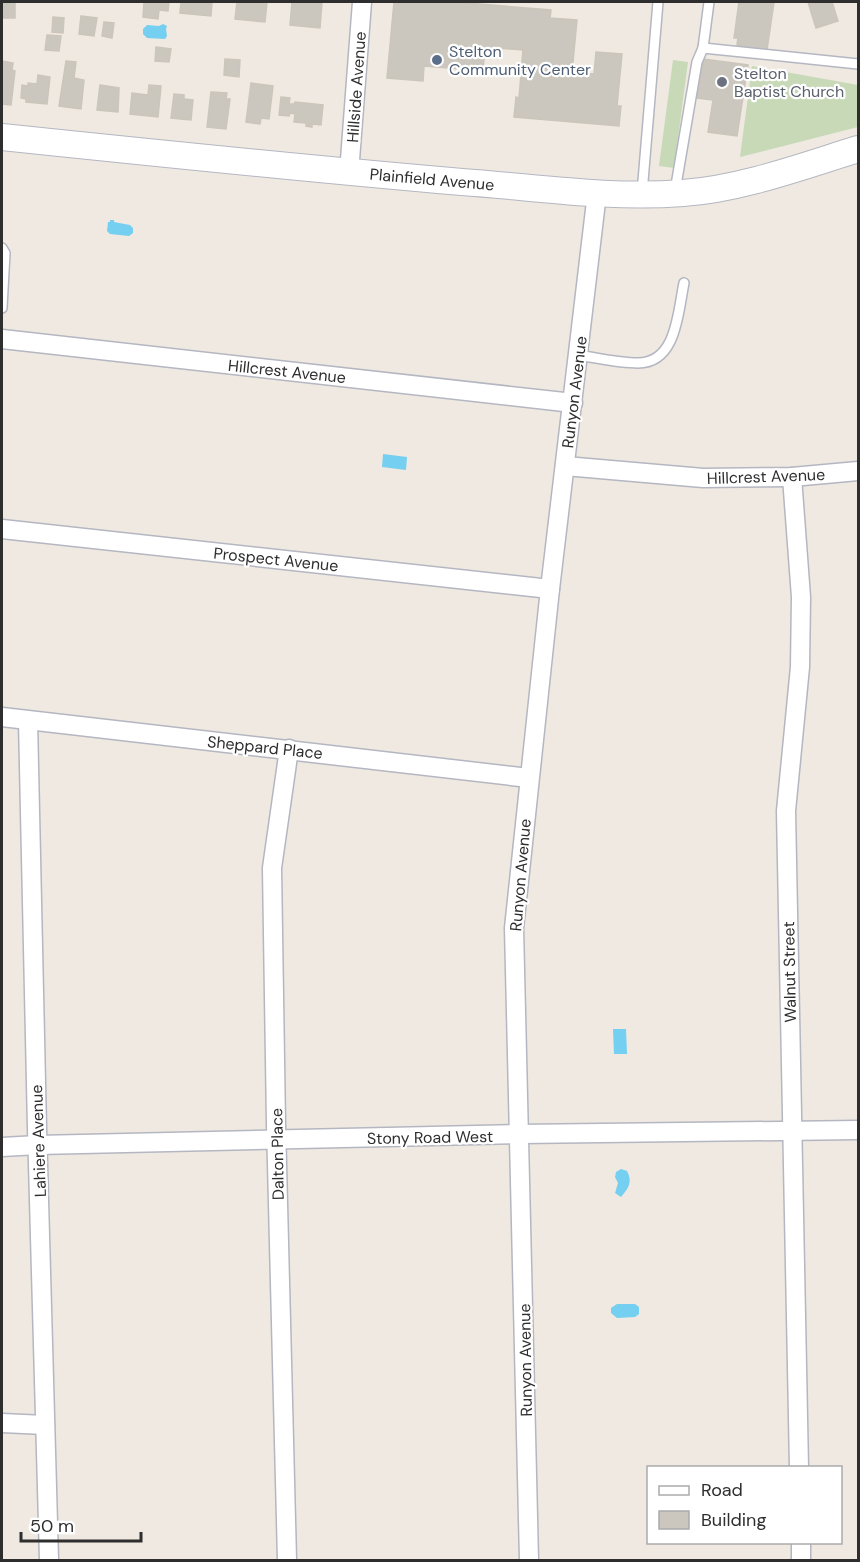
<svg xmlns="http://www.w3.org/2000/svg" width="860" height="1562" font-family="'DM Sans',sans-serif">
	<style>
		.cemetery { fill: #c8d9b8 }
		.water { fill: #75cff0 }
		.building { fill: #cbc7bf; stroke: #cbc5ba; stroke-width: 1.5 }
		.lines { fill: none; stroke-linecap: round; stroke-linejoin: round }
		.service-casing { stroke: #b4b7c1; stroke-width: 12 }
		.minor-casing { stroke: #b4b7c1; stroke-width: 21 }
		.secondary-casing { stroke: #b4b7c1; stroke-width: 28 }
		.service { stroke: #fff; stroke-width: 9 }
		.minor { stroke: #fff; stroke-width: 18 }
		.secondary { stroke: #fff; stroke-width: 26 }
		.service-dot { fill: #5c6f8a; stroke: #fff; stroke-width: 2 }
		.worship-dot { fill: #6b7280; stroke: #fff; stroke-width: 2 }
		.labels { text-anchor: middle; stroke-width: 4.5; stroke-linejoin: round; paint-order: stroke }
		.service-label { font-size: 16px; fill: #4e5e75; stroke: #fff; text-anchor: start }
		.worship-label { font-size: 16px; fill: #5b616d; stroke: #fff; text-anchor: start }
		.street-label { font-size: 16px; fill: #2e2e2e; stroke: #fff }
	</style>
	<rect width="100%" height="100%" fill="#efe9e1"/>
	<g class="cemetery">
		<path d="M673 60 688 62 674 168 659 166Z"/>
		<path d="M752 66 858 85V127L740 157Z"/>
	</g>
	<g class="water">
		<path d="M163 24 167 26 166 29 167 36 165 39 147 38 143 34V29L147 25 159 26Z"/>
		<path d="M110 220H114V222L130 225 133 228V233L129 236 110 234 107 231 108 222H110Z"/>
		<path d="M383 454 407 457 406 470 382 467Z"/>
		<path d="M613 1029H626L627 1054H614Z"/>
		<path d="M621 1169 627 1171C633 1182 628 1189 621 1197L615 1193 618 1183 615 1177 616 1172Z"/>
		<path d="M617 1304H635L639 1307V1314L635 1317 617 1318 611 1313V1308Z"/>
	</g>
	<g class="building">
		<rect x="2" y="2" width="13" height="16"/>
		<path d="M144 2H169L168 11 159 10 158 19 143 17Z"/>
		<path d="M181 2H212L211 16 180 13Z"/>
		<path d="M237 2H267L265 22 235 19Z"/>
		<path d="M292 2H322L320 28 290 25Z"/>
		<path d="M394 2H455L551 10 550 18 577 20 572 72 594 74 596 52 622 54 617 106H621L619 126 514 117 516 97 519 98 523 50 485 47 483 71 424 66 423 81 387 78Z"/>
		<path d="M739 2H774L767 50 737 45 738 38H734Z"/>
		<path d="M808 2H832L838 21 816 28Z"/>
		<path d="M81 16 97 18 94 36 79 34Z"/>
		<path d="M53 17 64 18 63 33 52 32Z"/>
		<path d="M104 22 114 23 112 38 102 36Z"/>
		<path d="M47 35 61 36 59 51 45 50Z"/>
		<path d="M156 47 171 49 169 62 155 61Z"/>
		<path d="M225 59 240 60 239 77 224 75Z"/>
		<path d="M703 59 748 65 737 136 708 132 713 100 697 98Z"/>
		<path d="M2 61 13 63 12 70 15 71 11 105 2 104Z"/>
		<path d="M66 61 76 62 74 78 84 80 81 109 59 106Z"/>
		<path d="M38 75 50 77 47 104 26 102V99L21 98 22 85 28 86V83L37 84Z"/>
		<path d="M251 83 273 86 269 119 261 118 260 124 246 122Z"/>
		<path d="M100 85 119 88 118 112 97 110Z"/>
		<path d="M149 85 161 86 158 117 130 114 132 93 148 95Z"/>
		<path d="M211 92 227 93 226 99H230L226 129 207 127Z"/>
		<path d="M174 94 184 95V99L193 100 191 120 171 118Z"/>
		<path d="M281 97 290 98 289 104H294L295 102 323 105 321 125 312 124V127L306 126V123L294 122 295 114 290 113 289 116 279 115Z"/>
	</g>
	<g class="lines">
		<defs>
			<g id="service">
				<path d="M703 48 858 64"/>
				<path d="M675 191 697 62 703 48 709 2"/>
				<path d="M642 193 658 2"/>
				<path d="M2 248 5 253 2 308"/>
				<path d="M578 355C598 358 618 363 638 363 677 363 678 311 684 283"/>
			</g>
			<g id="minor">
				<path d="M349 173 362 2"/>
				<path d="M2 339 573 403"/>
				<path d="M565 466 703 478 792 477 858 471"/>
				<path d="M792 477 801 597 800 667 786 811 799 1468"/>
				<path d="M2 529 550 589"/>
				<path d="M2 717 529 778"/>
				<path d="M28 721 37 1128 49 1560"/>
				<path d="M2 1147 38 1145 520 1134 858 1130"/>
				<path d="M2 1423 45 1425"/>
				<path d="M801 1542V1560"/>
				<path d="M287 1560 276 1124 272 868 289 749"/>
				<path d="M529 1560 514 928 550 589 597 193"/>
			</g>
			<path id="secondary" d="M2 137C155 153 308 169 462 182 535 187 609 199 683 193 741 189 803 166 858 149"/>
		</defs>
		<use href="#service" class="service-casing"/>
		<use href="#minor" class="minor-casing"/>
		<use href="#secondary" class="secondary-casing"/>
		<use href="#service" class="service"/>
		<use href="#minor" class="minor"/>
		<use href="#secondary" class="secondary"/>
	</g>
	<circle class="service-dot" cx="437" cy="60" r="6"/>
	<circle class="worship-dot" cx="722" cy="82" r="6"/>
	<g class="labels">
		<g class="service-label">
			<text x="449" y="57">Stelton<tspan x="449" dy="18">Community Center</tspan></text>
		</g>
		<g class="worship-label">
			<text x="734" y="79">Stelton<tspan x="734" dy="18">Baptist Church</tspan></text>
		</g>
		<g class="street-label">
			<text transform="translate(356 87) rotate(-86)" y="6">Hillside Avenue</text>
			<text transform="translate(432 179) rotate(5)" y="6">Plainfield Avenue</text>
			<text transform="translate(287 371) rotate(6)" y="6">Hillcrest Avenue</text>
			<text transform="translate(574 392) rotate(-83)" y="6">Runyon Avenue</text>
			<text transform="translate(766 476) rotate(-2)" y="6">Hillcrest Avenue</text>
			<text transform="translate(276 559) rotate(6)" y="6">Prospect Avenue</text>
			<text transform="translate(265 747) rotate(6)" y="6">Sheppard Place</text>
			<text transform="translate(520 875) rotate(-85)" y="6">Runyon Avenue</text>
			<text transform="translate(789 972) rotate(-91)" y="6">Walnut Street</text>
			<text transform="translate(430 1137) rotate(-1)" y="6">Stony Road West</text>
			<text transform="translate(38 1141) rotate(-92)" y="6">Lahiere Avenue</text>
			<text transform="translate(277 1154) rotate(-91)" y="6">Dalton Place</text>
			<text transform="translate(525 1360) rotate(-91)" y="6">Runyon Avenue</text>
		</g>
	</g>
	<rect width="860" height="1562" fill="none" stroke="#2e2e2e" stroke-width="6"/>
	<rect x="647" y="1466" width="195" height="78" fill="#ffffff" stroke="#ababab" stroke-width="1.5"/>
	<rect x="659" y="1486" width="30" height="9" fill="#ffffff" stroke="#ababab" stroke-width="1.5"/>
	<text x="701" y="1496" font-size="18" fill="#2e2e2e">Road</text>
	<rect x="659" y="1511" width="30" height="18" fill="#cbc7bf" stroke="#ababab" stroke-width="1.5"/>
	<text x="701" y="1526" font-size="18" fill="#2e2e2e">Building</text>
	<path d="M21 1532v9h120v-9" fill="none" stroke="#2e2e2e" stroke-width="3"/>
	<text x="30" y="1532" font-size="18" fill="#2e2e2e" stroke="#ffffff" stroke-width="4.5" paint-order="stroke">50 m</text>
</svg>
